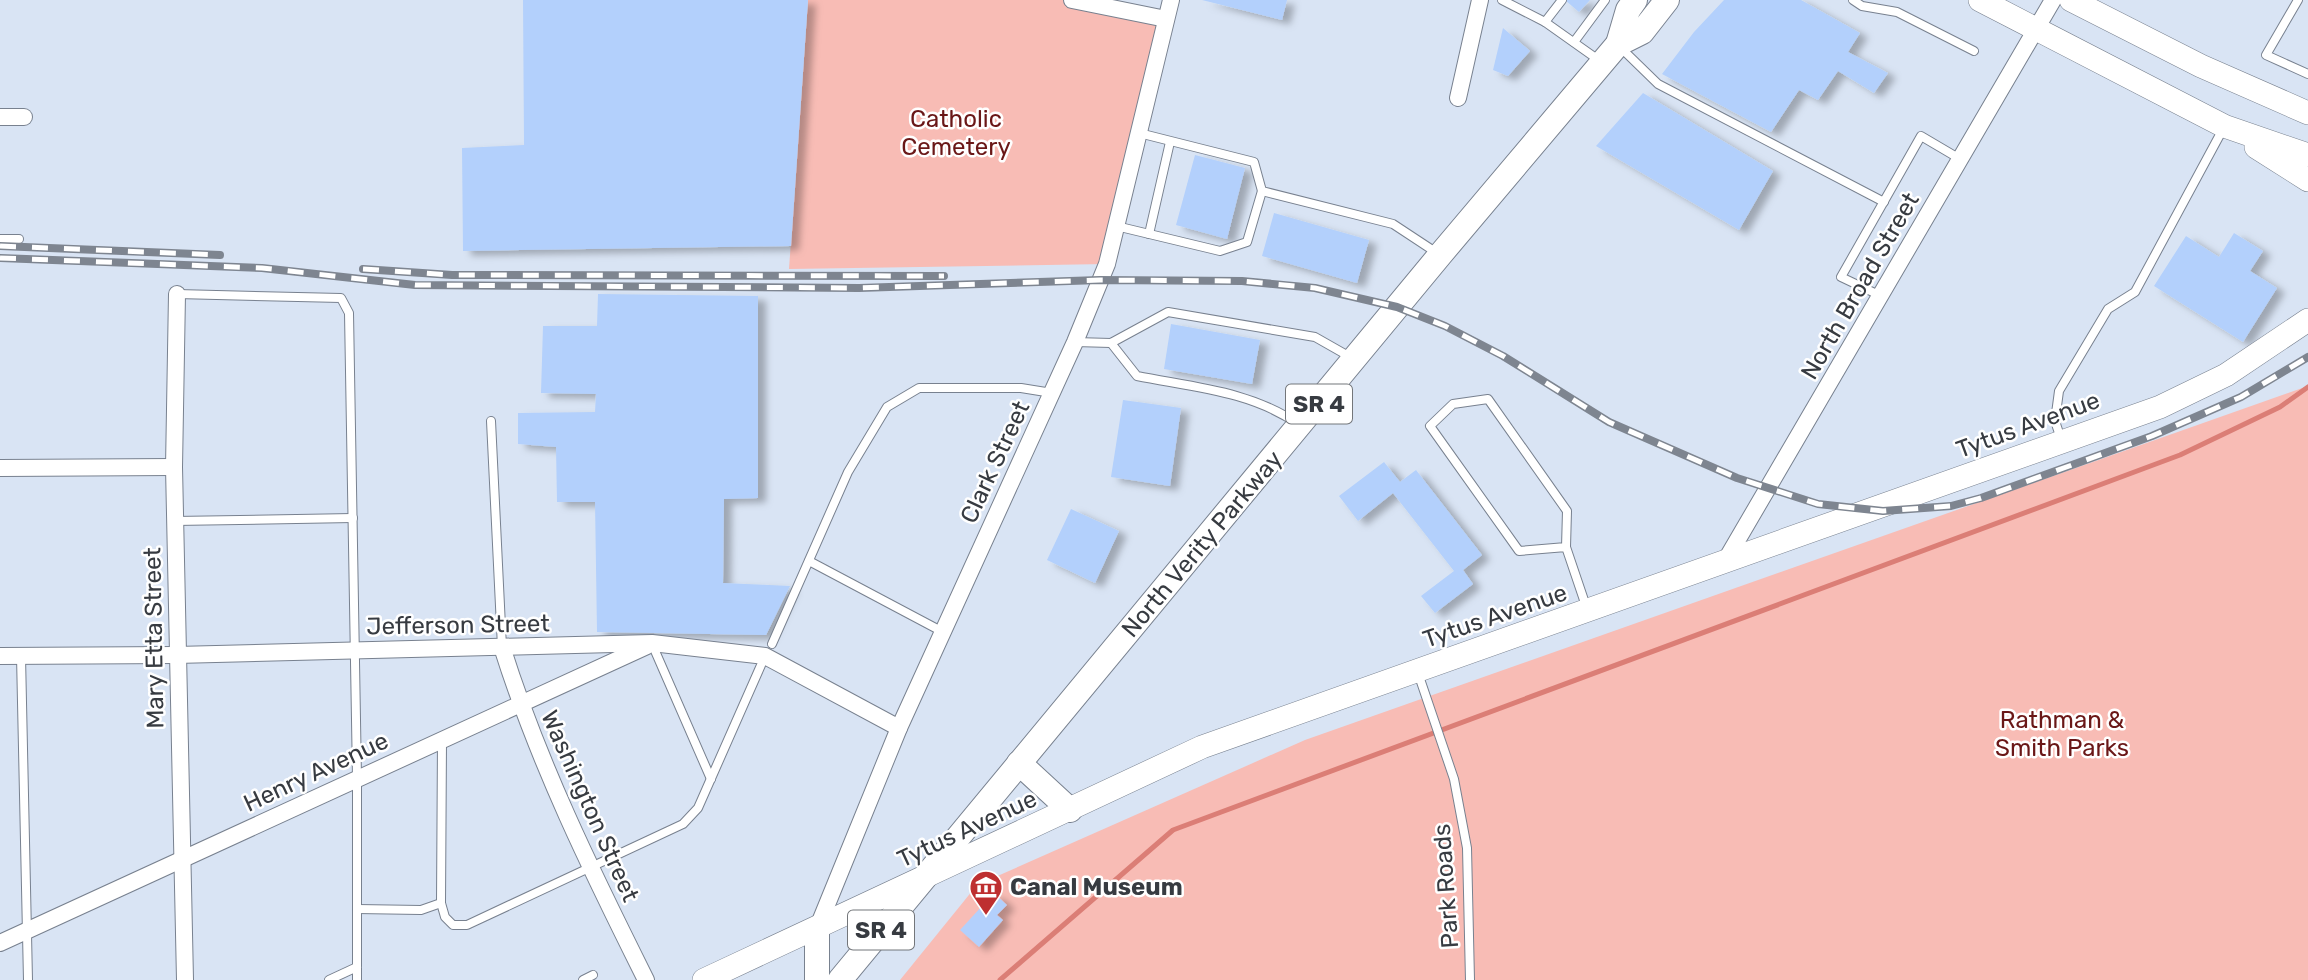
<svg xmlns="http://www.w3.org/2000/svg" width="2308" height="980" font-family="Rubik,sans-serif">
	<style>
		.green { fill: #f8bcb5 }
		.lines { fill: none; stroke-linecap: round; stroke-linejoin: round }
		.stream { stroke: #db7e76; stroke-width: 5 }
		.building { fill: #b3d0fc; filter: url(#shadow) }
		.lane-casing { stroke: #78818f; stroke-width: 10 }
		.street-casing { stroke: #78818f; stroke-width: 18 }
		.secondary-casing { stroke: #78818f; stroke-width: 24 }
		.primary-casing { stroke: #78818f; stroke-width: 26 }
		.lane { stroke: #fff; stroke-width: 8 }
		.street { stroke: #fff; stroke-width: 16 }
		.secondary { stroke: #fff; stroke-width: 23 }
		.primary { stroke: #fff; stroke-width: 24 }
		.rail-casing { stroke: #7e8590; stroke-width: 8 }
		.rail { stroke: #fff; stroke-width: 5; stroke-dasharray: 16; stroke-linecap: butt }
		.labels { text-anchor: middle; stroke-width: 5; stroke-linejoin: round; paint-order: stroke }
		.shield { fill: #fff; stroke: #73767a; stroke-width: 2 }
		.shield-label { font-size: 23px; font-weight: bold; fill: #373b41 }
		.park-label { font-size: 24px; fill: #6a1717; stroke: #fff }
		.street-label { font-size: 24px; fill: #373b41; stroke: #fff }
		.poi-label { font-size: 24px; font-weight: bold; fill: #373b41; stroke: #fff; text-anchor: start }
	</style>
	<defs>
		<filter id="shadow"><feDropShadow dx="8" dy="4.5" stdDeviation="3.5" flood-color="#0004"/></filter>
	</defs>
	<rect width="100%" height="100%" fill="#d9e4f4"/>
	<g class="green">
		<path d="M808 0H1072L1166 19 1107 264 789 269Z"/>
		<path d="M2308 386V980H900L977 885 1305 740Z"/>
	</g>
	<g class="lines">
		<path class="stream" d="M1000 980 1173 830 2180 455 2280 407 2308 387"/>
	</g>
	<g class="building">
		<path d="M523 0H808L791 246 463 251 462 148 524 145Z"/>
		<path d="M1202 0H1287L1282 20Z"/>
		<path d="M1565 0H1590L1579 12Z"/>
		<path d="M1724 0H1801L1860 33 1848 52 1888 73 1874 93 1838 71 1818 100 1799 90 1771 132 1662 74 1694 32Z"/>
		<path d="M1503 28 1530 51 1508 76 1493 70Z"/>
		<path d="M1643 93 1773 171 1739 230 1596 146Z"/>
		<path d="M1195 155 1245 168 1227 239 1176 225Z"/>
		<path d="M1274 213 1369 240 1357 283 1262 256Z"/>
		<path d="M2234 233 2263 251 2250 271 2277 288 2243 342 2154 286 2186 236 2219 257Z"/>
		<path d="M598 294 758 296V498L724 499 723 583 790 586 766 635 597 632 595 502H557L556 447 518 444V413L595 412 596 394 541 393 543 326H597Z"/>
		<path d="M1171 324 1260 340 1252 384 1164 369Z"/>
		<path d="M1123 400 1181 408 1170 486 1111 477Z"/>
		<path d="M1384 462 1400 482 1416 470 1482 555 1463 570 1473 584 1435 613 1421 596 1454 571 1393 493 1358 521 1339 496Z"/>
		<path d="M1071 509 1119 531 1095 583 1047 560Z"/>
		<path d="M994 893 1007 905 997 915 1003 920 979 947 960 930Z"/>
	</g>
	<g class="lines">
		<defs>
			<g id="lane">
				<path d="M1502 0 1545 22"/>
				<path d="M1562 0 1545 22 1600 61"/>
				<path d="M1853 0 1862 6 1897 12 1974 51"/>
				<path d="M2298 0 2266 55 2308 74"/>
				<path d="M1574 42 1605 0"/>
				<path d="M1620 47 1658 84 1884 202"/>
				<path d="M1139 133 1254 162 1262 191 1393 224 1437 253"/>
				<path d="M1116 226 1220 251 1247 242 1262 191"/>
				<path d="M1149 234 1170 142"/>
				<path d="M0 239H19"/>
				<path d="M177 294 341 298 349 313 357 778V980"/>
				<path d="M1881 296 1841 277 1921 136 1960 159"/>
				<path d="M1075 342 1111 343 1168 312 1315 337 1352 358"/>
				<path d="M1111 343 1137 376C1192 387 1251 391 1298 424"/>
				<path d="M491 421 502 647"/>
				<path d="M2061 439 2055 421 2059 391 2108 309 2135 292 2223 129"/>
				<path d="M174 521 353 518"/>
				<path d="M1566 547 1519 551 1430 426 1453 404 1488 399 1567 511 1566 547 1587 609"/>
				<path d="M809 561 943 632"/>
				<path d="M652 644 711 779"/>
				<path d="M772 644 848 472 887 407 919 388H1021L1052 393"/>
				<path d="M21 656 28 980"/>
				<path d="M1418 673 1454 779 1467 848 1470 980"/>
				<path d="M442 741 441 903 445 917 453 925H467L683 824 698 808 765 656"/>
				<path d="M357 909 421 910 441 903"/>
				<path d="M329 980 357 967"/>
				<path d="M583 980 593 975"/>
			</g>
			<g id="street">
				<path d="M1072 0 1166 19"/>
				<path d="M1458 98 1480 0"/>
				<path d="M0 117H24"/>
				<path d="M177 294 174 467 185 980"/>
				<path d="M0 468 174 467"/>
				<path d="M1724 563 2053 0"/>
				<path d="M502 647C538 762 592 872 646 980"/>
				<path d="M0 656 176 655 652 643 765 656 899 728"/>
				<path d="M817 929 899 728 1075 342 1107 264 1171 0"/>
				<path d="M0 943 647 646"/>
			</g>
			<g id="secondary">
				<path d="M1980 0 2224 126 2308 155"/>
				<path d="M2071 0 2201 66 2308 113"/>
				<path d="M2256 147 2308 180"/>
				<path d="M704 980 1202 747 2160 407 2226 375 2308 320"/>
			</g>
			<g id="primary">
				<path d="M1618 44 1628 10 1635 0"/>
				<path d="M1019 763 1070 810"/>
				<path d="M817 980V929"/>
				<path d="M840 980 1440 255 1618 44 1642 32 1667 0"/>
			</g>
		</defs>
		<use href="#lane" class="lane-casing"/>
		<use href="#street" class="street-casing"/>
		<use href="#secondary" class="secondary-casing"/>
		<use href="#primary" class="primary-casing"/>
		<use href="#lane" class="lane"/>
		<use href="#street" class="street"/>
		<use href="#secondary" class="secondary"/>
		<use href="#primary" class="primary"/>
		<defs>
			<g id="rail">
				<path d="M0 246 220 255"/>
				<path d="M0 258 262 268 415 285 859 288 1100 280 1242 281 1315 288 1397 307 1445 326 1503 356 1609 422 1737 478 1818 504 1883 511 1951 506 1981 498 2152 436 2241 397 2308 357"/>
				<path d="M363 269 452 275 944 276"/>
			</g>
		</defs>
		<use href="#rail" class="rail-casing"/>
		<use href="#rail" class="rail"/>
	</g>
	<defs>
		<symbol id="museum-pin" viewBox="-11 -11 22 30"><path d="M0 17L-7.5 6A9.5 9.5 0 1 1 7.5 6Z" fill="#be2f30" stroke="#fff"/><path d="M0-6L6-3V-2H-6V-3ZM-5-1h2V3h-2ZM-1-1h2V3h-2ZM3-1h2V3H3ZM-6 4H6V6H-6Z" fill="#fff"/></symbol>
	</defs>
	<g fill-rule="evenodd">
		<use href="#museum-pin" x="967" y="868" width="38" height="52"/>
	</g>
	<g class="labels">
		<g class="shield">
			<rect x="1286" y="384.5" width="66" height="39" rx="5"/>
			<rect x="848" y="910.5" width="66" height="39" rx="5"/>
		</g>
		<g class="shield-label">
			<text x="1319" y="412">SR 4</text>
			<text x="881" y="938">SR 4</text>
		</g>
		<g class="park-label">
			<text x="956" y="127">Catholic<tspan x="956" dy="28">Cemetery</tspan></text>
			<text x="2062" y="728">Rathman &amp;<tspan x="2062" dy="28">Smith Parks</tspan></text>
		</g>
		<g class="street-label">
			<text transform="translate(1860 286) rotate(-60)" y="8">North Broad Street</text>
			<text transform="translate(2028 425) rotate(-20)" y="8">Tytus Avenue</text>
			<text transform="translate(995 462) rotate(-65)" y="8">Clark Street</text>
			<text transform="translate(1202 544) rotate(-50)" y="8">North Verity Parkway</text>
			<text transform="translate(1495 616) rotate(-19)" y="8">Tytus Avenue</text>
			<text transform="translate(458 625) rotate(-1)" y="8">Jefferson Street</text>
			<text transform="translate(154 638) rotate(-91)" y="8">Mary Etta Street</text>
			<text transform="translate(316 772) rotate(-25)" y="8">Henry Avenue</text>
			<text transform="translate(590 806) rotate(66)" y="8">Washington Street</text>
			<text transform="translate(967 829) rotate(-25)" y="8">Tytus Avenue</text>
			<text transform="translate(1446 886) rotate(-94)" y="8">Park Roads</text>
		</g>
		<g class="poi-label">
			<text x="1010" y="895">Canal Museum</text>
		</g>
	</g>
</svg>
